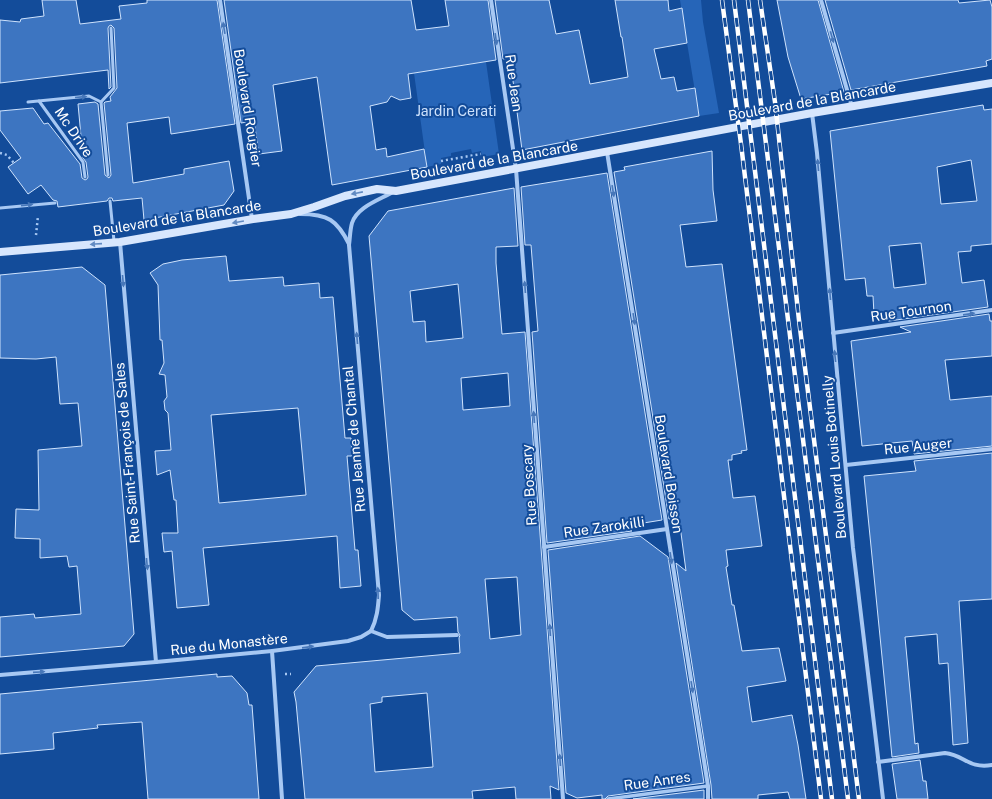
<svg xmlns="http://www.w3.org/2000/svg" width="992" height="799" font-family="'Public Sans',sans-serif">
	<style>
		.green { fill: #2665b8 }
		.building { fill: #3d75c1; stroke: #cfe3fd; fill-rule: evenodd }
		.lines { fill: none; stroke-linecap: round; stroke-linejoin: round }
		.path { stroke: #a7c8f3; stroke-width: 2.5; stroke-dasharray: 2 3; stroke-linecap: butt }
		.service { stroke: #a7c8f3; stroke-width: 3 }
		.pedestrian { stroke: #a7c8f3; stroke-width: 3.5 }
		.minor { stroke: #a7c8f3; stroke-width: 4 }
		.secondary { stroke: #d7e6fd; stroke-width: 8 }
		.rail-casing { stroke: #fff; stroke-width: 4.5 }
		.rail { stroke: #134c9a; stroke-width: 3; stroke-dasharray: 9; stroke-linecap: butt }
		.oneway { fill: #4777b9 }
		.oneway2 { fill: #618ac2 }
		.labels { text-anchor: middle; stroke-width: 4; stroke-linejoin: round; paint-order: stroke }
		.street-label { font-size: 14px; fill: #fff; stroke: #134c9a }
		.park-label { font-size: 14px; fill: #cfe3fd; stroke: #134c9a }
	</style>
	<rect width="100%" height="100%" fill="#134c9a"/>
	<g class="green">
		<path d="M680 0H701L703 22 719 113 699 116Z"/>
		<path d="M486 62 499 154 482 157 481 151 472 153 471 149 451 153V156L441 158V164L427 167 414 73Z"/>
	</g>
	<g class="building">
		<path d="M42 0H76L80 24 121 19 119 6 147 3V0H217L235 124 171 134 169 117 127 123 133 183 184 174V169L229 161 234 191 224 205 144 220 142 198 113 201 112 198H109L107 201 58 207 57 201 53 200 41 185 28 194 8 167 21 158 0 130V111L33 108 44 124 48 123 80 164 82 178 85 180 87 179 88 177 86 162 83 158 78 104 95 102 98 104 105 175 109 178 111 175 104 103 105 102 111 101 110 97 117 88 114 28 111 25 109 26 108 28 111 87 109 89 108 70 0 83V20L20 22 21 19 44 16Z"/>
		<path d="M224 0H411L416 30 449 26 445 0H488L496 60 408 74 411 98 400 100 391 96 387 102 370 106 376 150 386 148 387 157 424 149 427 167 332 185 317 77 273 85 282 151 259 154 254 121 241 123Z"/>
		<path d="M495 0H549L556 34 579 30 590 84 628 77 622 37H621L615 0H668L669 11 682 8 687 43 654 49 661 79 674 77 677 91 695 88 699 116 522 150 510 58 503 59Z"/>
		<path d="M777 0H818L844 92 801 99 788 57Z"/>
		<path d="M825 0H958L959 3 990 0 992 7V59L986 61 987 66 851 90Z"/>
		<path d="M983 105 984 110 992 109V244L971 246V251L958 252 962 283 984 280 988 307 889 321 874 314 873 296H867L865 278 845 280 830 131ZM971 160 977 201 941 204 937 167ZM921 243 926 284 894 288 889 246Z"/>
		<path d="M712 151 713 190 717 221 680 225 686 267 722 264 747 450 741 451 742 453 732 455V460H728L733 498 755 496 762 546 726 550 728 566 726 567 732 605H734L742 651 779 648 786 681 747 687 752 722 792 715 798 745 806 799H790L788 792 758 795V799H712L711 785 676 563 686 571 679 518 669 519 614 172 625 170 624 167Z"/>
		<path d="M607 173 662 520 625 526 632 531 547 543 532 332 538 331 535 295 531 245H525L521 187Z"/>
		<path d="M514 188 518 246 496 247V263L502 334 525 332 559 790 550 786 551 799H516L515 787 472 791 473 799H305L296 702 294 692 316 666 460 653 459 638 460 635 458 632 457 617 414 620 402 610 369 236 388 211ZM458 284 463 338 426 342 425 321 413 322 410 291ZM508 373 510 406 463 410 461 378ZM517 577 521 635 490 639 485 579ZM427 693 433 767 375 772 370 704 382 702V697Z"/>
		<path d="M226 256 229 281 283 277 284 286 319 283 320 298 333 297 345 438H351L352 456H347L355 550H358L361 586 340 588 337 536 203 548 209 605 177 608 172 551 164 552 162 533H178L176 500H174L170 470 157 475 155 451 171 450 168 413 165 410 164 401 167 397 165 375 159 374 164 363 162 340H160L158 285 150 273 163 264 182 260ZM298 408 306 495 219 503 211 415Z"/>
		<path d="M82 267 105 285 134 634 124 646 0 657V617L34 614 35 618 81 614 77 566 69 567 67 556 40 558V539L15 538 16 509 39 510 38 450 82 446 78 403 60 404 56 357 36 359 0 358V275Z"/>
		<path d="M989 314 990 321H992V356L945 360 950 400 992 396V446L914 454 912 441 862 446 851 341 911 332 900 327Z"/>
		<path d="M992 453V599L959 601 968 743 953 745 948 663 939 664 937 634 905 637 915 744 918 743 919 753 892 757 864 476 916 471 914 461Z"/>
		<path d="M640 536 668 557 704 783 608 796 605 799H602V795L577 798 566 793 548 550Z"/>
		<path d="M217 674V677L232 676 247 693 249 705H252L259 799H148L142 722 97 725 98 728 53 733 54 749 0 754V694Z"/>
		<path d="M920 760 923 781H926L928 799H897L892 764Z"/>
		<path d="M704 790V799H633Z"/>
	</g>
	<g class="lines">
		<g class="path">
			<path d="M0 153 7 155 14 163"/>
			<path d="M441 161 481 154"/>
			<path d="M36 235 38 216"/>
			<path d="M285 674H291"/>
		</g>
		<g class="service">
			<path d="M39 101 83 162 85 177"/>
			<path d="M28 102 89 96 101 102 108 175"/>
			<path d="M101 102 114 88 111 28"/>
			<path d="M110 201 114 241"/>
			<path d="M0 208 55 203"/>
		</g>
		<path class="pedestrian" d="M608 799 708 786"/>
		<g class="minor">
			<path d="M220 0 252 219"/>
			<path d="M491 0 516 169 563 799"/>
			<path d="M821 0 852 107"/>
			<path d="M812 113 817 153 853 548 883 799"/>
			<path d="M607 152 708 786V799"/>
			<path d="M300 214C328 214 337 220 349 244"/>
			<path d="M120 242 156 662"/>
			<path d="M833 333 992 310"/>
			<path d="M846 465 992 449"/>
			<path d="M544 547 667 529"/>
			<path d="M371 631C377 619 378 608 379 595L349 245C350 238 350 230 352 223 357 207 379 200 393 192"/>
			<path d="M371 631 387 637 457 635"/>
			<path d="M272 651 282 799"/>
			<path d="M0 675 156 662 272 651 348 641 361 637 371 631"/>
			<path d="M878 762 945 753C965 755 968 769 992 765"/>
		</g>
		<path class="secondary" d="M0 252 120 242 253 219 291 214 314 207 345 196 377 189 396 191 812 113 992 83"/>
		<defs>
			<g id="rail">
				<path d="M722 0 741 144 821 799"/>
				<path d="M734 0 832 799"/>
				<path d="M748 0 848 799"/>
				<path d="M760 0 775 102 799 320 859 799"/>
			</g>
		</defs>
		<use href="#rail" class="rail-casing"/>
		<use href="#rail" class="rail"/>
	</g>
	<defs><path id="oneway-solid" d="M-6-.8H1V-3.2L6.5 0L1 3.2V.8H-6Z"/></defs>
	<g class="oneway">
		<use href="#oneway-solid" transform="translate(224 28) rotate(-99)"/>
		<use href="#oneway-solid" transform="translate(832 37) rotate(74)"/>
		<use href="#oneway-solid" transform="translate(496 39) rotate(82)"/>
		<use href="#oneway-solid" transform="translate(81 97) rotate(-5)"/>
		<use href="#oneway-solid" transform="translate(818 165) rotate(-95)"/>
		<use href="#oneway-solid" transform="translate(613 191) rotate(81)"/>
		<use href="#oneway-solid" transform="translate(27 205) rotate(-6)"/>
		<use href="#oneway-solid" transform="translate(123 281) rotate(85)"/>
		<use href="#oneway-solid" transform="translate(525 287) rotate(-94)"/>
		<use href="#oneway-solid" transform="translate(830 294) rotate(-95)"/>
		<use href="#oneway-solid" transform="translate(969 314) rotate(-8)"/>
		<use href="#oneway-solid" transform="translate(634 319) rotate(81)"/>
		<use href="#oneway-solid" transform="translate(357 338) rotate(-95)"/>
		<use href="#oneway-solid" transform="translate(835 356) rotate(-96)"/>
		<use href="#oneway-solid" transform="translate(534 417) rotate(-94)"/>
		<use href="#oneway-solid" transform="translate(671 558) rotate(81)"/>
		<use href="#oneway-solid" transform="translate(147 564) rotate(85)"/>
		<use href="#oneway-solid" transform="translate(378 593) rotate(-92)"/>
		<use href="#oneway-solid" transform="translate(550 630) rotate(-94)"/>
		<use href="#oneway-solid" transform="translate(308 647) rotate(-8)"/>
		<use href="#oneway-solid" transform="translate(39 672) rotate(-4)"/>
		<use href="#oneway-solid" transform="translate(692 687) rotate(81)"/>
		<use href="#oneway-solid" transform="translate(560 760) rotate(-94)"/>
	</g>
	<g class="oneway2">
		<use href="#oneway-solid" transform="translate(357 193) rotate(169)"/>
		<use href="#oneway-solid" transform="translate(238 222) rotate(170)"/>
		<use href="#oneway-solid" transform="translate(96 244) rotate(176)"/>
	</g>
	<g class="labels">
		<g class="street-label">
			<text transform="translate(514 83) rotate(82)" y="5">Rue Jean</text>
			<text transform="translate(812 101) rotate(-10)" y="5">Boulevard de la Blancarde</text>
			<text transform="translate(248 108) rotate(81)" y="5">Boulevard Rougier</text>
			<text transform="translate(74 132) rotate(56)" y="5">Mc Drive</text>
			<text transform="translate(494 160) rotate(-10)" y="5">Boulevard de la Blancarde</text>
			<text transform="translate(177 218) rotate(-9)" y="5">Boulevard de la Blancarde</text>
			<text transform="translate(911 311) rotate(-8)" y="5">Rue Tournon</text>
			<text transform="translate(354 439) rotate(-95)" y="5">Rue Jeanne de Chantal</text>
			<text transform="translate(918 446) rotate(-6)" y="5">Rue Auger</text>
			<text transform="translate(127 453) rotate(-95)" y="5">Rue Saint-François de Sales</text>
			<text transform="translate(834 457) rotate(-95)" y="5">Boulevard Louis Botinelly</text>
			<text transform="translate(669 474) rotate(81)" y="5">Boulevard Boisson</text>
			<text transform="translate(529 485) rotate(-94)" y="5">Rue Boscary</text>
			<text transform="translate(604 527) rotate(-8)" y="5">Rue Zarokilli</text>
			<text transform="translate(229 644) rotate(-6)" y="5">Rue du Monastère</text>
			<text transform="translate(657 781) rotate(-8)" y="5">Rue Anres</text>
		</g>
		<g class="park-label">
			<text x="456" y="116">Jardin Cerati</text>
		</g>
	</g>
</svg>
